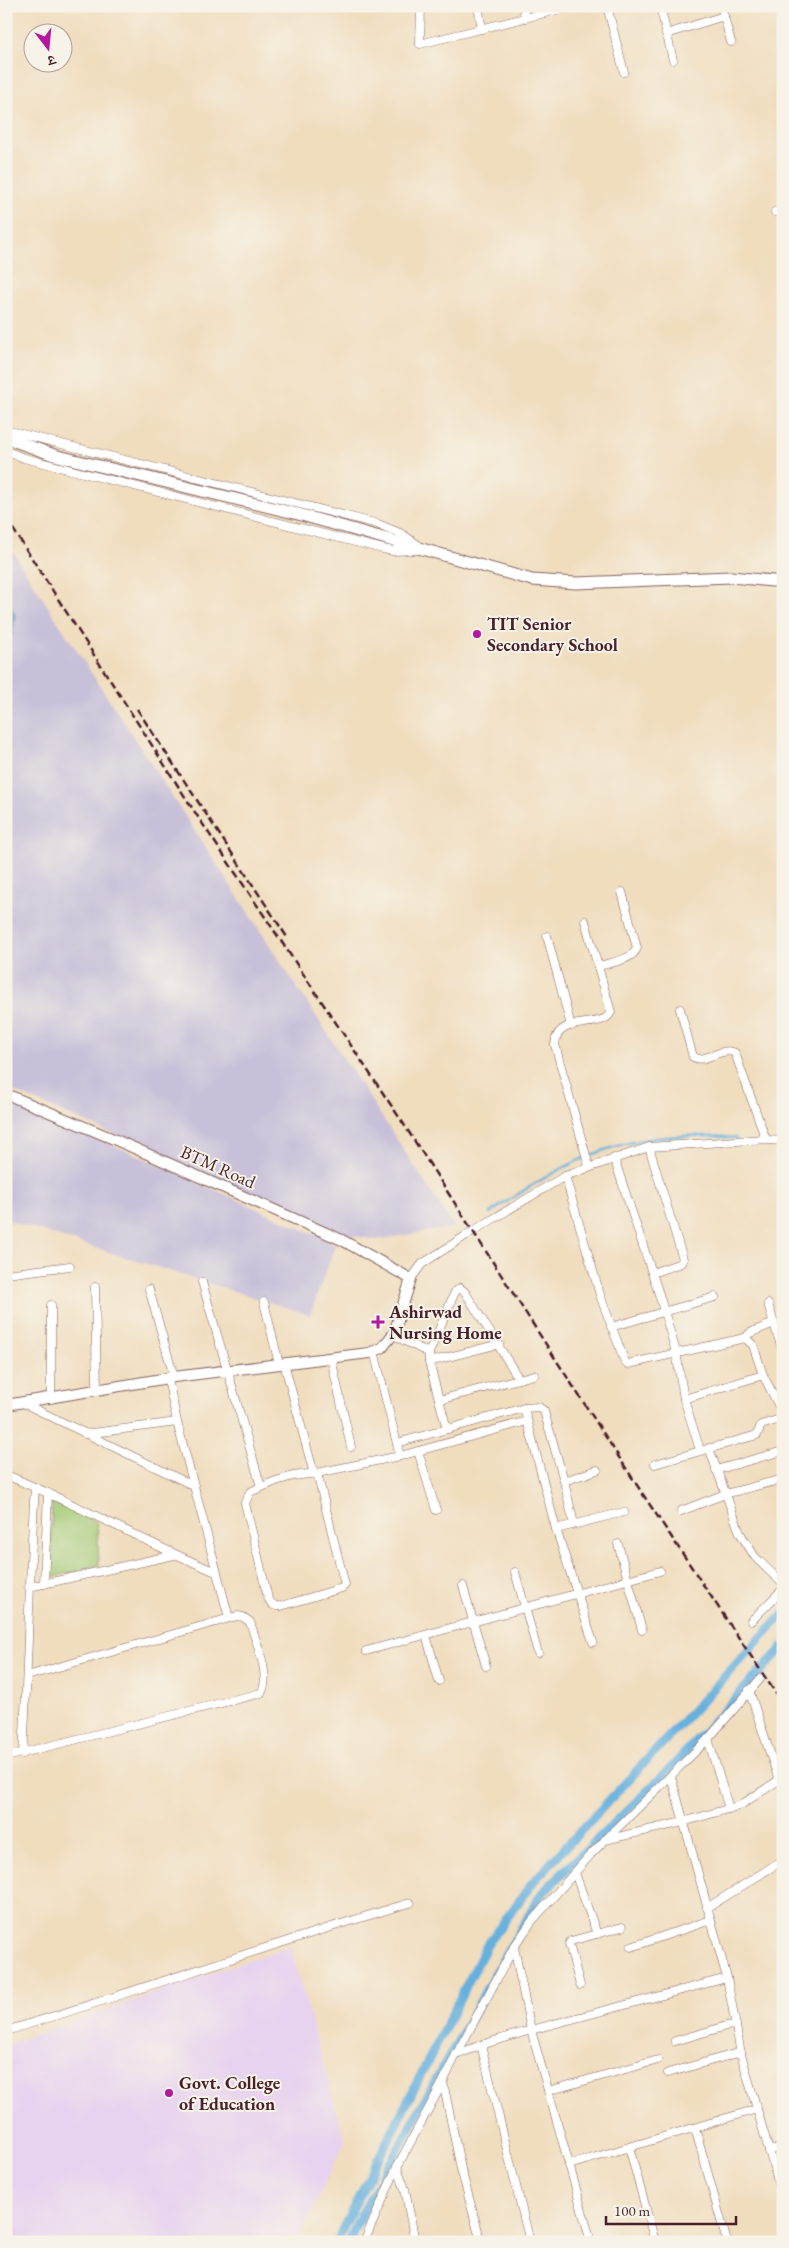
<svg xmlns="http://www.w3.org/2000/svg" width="789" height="2248" font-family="'EB Garamond','Noto Serif Devanagari',serif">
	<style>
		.built { fill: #e7d2ef }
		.industrial { fill: #c8bfd8 }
		.green { fill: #a3c973; stroke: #76744f }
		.water { fill: #66b0de; stroke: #586884 }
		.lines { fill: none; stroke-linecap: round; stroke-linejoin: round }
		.stream { stroke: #66b0de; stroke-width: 2.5 }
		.canal { stroke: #66b0de; stroke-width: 9 }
		.minor-casing { stroke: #84625e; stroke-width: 9 }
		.tertiary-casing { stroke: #84625e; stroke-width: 12 }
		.secondary-casing { stroke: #84625e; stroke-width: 13 }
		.minor { stroke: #fff; stroke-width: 8 }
		.tertiary { stroke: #fff; stroke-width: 10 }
		.secondary { stroke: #fff; stroke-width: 11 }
		.rail { stroke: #4a1f2b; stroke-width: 2.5; stroke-dasharray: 8 4; stroke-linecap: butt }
		.poi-dot { fill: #b5179e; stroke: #f7f3e8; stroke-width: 2 }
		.labels { text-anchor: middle; stroke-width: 4; stroke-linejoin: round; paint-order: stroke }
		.poi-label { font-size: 18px; font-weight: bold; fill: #4a1f2b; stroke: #f7f3e8; text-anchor: start }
		.street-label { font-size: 18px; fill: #4a1f2b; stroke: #f7f3e8 }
	</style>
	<rect width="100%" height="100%" fill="#f7f3e8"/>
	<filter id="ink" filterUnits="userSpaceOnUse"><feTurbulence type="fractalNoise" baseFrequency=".02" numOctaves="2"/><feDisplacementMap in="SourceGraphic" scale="10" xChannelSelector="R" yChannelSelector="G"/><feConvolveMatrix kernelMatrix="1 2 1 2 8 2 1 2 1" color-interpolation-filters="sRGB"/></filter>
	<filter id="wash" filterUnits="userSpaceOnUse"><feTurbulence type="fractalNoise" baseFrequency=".0096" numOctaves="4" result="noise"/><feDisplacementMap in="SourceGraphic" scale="20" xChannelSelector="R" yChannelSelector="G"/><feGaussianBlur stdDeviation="1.12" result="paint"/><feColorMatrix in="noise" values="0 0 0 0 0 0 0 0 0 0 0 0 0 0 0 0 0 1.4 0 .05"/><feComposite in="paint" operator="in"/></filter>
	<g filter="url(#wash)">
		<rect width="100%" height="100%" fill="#f0ddbe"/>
		<path class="built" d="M290 1946 345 2141 297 2242H6V2045Z"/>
		<g class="industrial">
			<path d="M6 541 45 602 454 1227 376 1240 345 1234 6 1088Z"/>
			<path d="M6 1102 128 1151 336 1244 310 1315 6 1220Z"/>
		</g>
		<path class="green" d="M52 1502 97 1522 99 1565 49 1578Z"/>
		<path class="water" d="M6 598 15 615 12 634 6 637Z"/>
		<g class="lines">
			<path class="stream" d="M490 1213C574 1155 632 1127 736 1138"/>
			<g class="canal">
				<path d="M336 2242 487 1945 533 1882 783 1614"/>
				<path d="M349 2242 357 2223 505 1956 542 1893 666 1773 783 1647"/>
			</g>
		</g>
	</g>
	<g filter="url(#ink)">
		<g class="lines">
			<defs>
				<g id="minor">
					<path d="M421 6 420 44 573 6"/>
					<path d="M478 6 482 29"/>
					<path d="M523 6 525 18"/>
					<path d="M607 6 624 72"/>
					<path d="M660 6 673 60"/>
					<path d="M721 6 731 42"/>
					<path d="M666 34 724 16"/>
					<path d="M775 212 783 210"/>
					<path d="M6 430 378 524 402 534 421 547"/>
					<path d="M6 451 24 458 383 549 393 551 418 550"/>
					<path d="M585 921 611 1012C603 1031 556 1013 555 1045L589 1166"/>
					<path d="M547 936 571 1026"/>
					<path d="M598 966C610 963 633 960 637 948L622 892"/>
					<path d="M680 1009 693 1057C706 1064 721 1046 735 1053L765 1137 767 1140 783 1141"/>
					<path d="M649 1147 683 1259 681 1263 652 1273"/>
					<path d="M614 1158 659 1294 676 1352 684 1399 700 1450"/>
					<path d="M565 1176 601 1298 625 1362 628 1364 745 1338 753 1345 763 1375 783 1414"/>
					<path d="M478 1228 565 1176 649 1147 766 1139"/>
					<path d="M6 1274 70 1266"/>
					<path d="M411 1279 422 1264 473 1231"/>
					<path d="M202 1282 261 1487"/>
					<path d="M95 1287 97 1391"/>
					<path d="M149 1289 174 1377"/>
					<path d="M264 1302 279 1364"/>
					<path d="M768 1304 783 1352"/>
					<path d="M51 1305V1399"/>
					<path d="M611 1327 715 1297"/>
					<path d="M393 1335 429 1353V1362L447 1429"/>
					<path d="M745 1338 750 1333 774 1323"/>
					<path d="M374 1351 400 1456"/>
					<path d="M429 1353 455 1292 460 1288 465 1292 519 1379"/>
					<path d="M331 1358 351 1447"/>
					<path d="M429 1362 499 1344"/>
					<path d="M284 1363 314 1474"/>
					<path d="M168 1379 177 1422 229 1618"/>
					<path d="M684 1399 763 1375"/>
					<path d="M439 1400 534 1375"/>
					<path d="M23 1403 194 1486"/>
					<path d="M524 1408 556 1529 593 1642"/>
					<path d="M85 1434 177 1422"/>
					<path d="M397 1443 524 1408 539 1407 544 1411 564 1481 574 1524"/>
					<path d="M709 1448 740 1533 755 1557 783 1584"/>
					<path d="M418 1451 436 1510"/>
					<path d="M655 1464 757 1435 761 1425 783 1418"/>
					<path d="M716 1470 783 1451"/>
					<path d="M317 1473 345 1585 342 1588 281 1606C274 1607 271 1604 268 1598L245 1503 250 1492 276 1481 293 1476 317 1473 400 1456 527 1421"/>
					<path d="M6 1475C78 1504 145 1543 216 1572"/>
					<path d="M564 1481 597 1470"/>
					<path d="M681 1511 725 1494 783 1479"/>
					<path d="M556 1529 624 1512"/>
					<path d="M618 1544 642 1630"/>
					<path d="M515 1572 538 1653"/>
					<path d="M44 1584 48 1493"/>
					<path d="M463 1586 486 1666"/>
					<path d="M29 1587 174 1555"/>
					<path d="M751 1621 783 1589"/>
					<path d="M426 1635 439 1681"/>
					<path d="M366 1651 660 1571"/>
					<path d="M749 1690 779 1780 783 1786"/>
					<path d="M708 1739 729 1809"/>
					<path d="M23 1754C28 1665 29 1576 35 1487"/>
					<path d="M6 1757 261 1693C272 1678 255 1639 250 1622L243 1617 237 1616 27 1676"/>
					<path d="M671 1776 727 1978 741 2054 783 2199"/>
					<path d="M605 1840 683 1822 741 1805 779 1780"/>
					<path d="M575 1873 597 1934"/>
					<path d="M707 1908 783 1860"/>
					<path d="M514 1947 531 2030 591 2242"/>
					<path d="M631 1947 711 1920"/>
					<path d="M580 1985 569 1944 571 1941 622 1927"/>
					<path d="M6 2031C141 1990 274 1943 410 1903"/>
					<path d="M675 2041 726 2026 736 2025"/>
					<path d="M481 2045 530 2242"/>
					<path d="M456 2055 481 2045 531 2030 727 1978"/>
					<path d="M668 2073 741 2052"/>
					<path d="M548 2091 658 2060"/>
					<path d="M695 2128 727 2242"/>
					<path d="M629 2147 655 2242"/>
					<path d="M769 2151 783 2147"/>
					<path d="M569 2165 757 2109"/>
					<path d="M397 2167 405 2189 415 2242"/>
					<path d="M364 2242 397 2167 443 2082"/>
					<path d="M481 2242 461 2169 443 2082 456 2055 514 1947 532 1921 591 1854 708 1739 761 1678"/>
				</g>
				<path id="tertiary" d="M6 1094 116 1140 342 1240 411 1279 394 1333 382 1348 369 1353 174 1377 6 1405"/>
				<path id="secondary" d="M6 438 54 455 298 514 532 580 576 583 731 577 783 582"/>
			</defs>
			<use href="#minor" class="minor-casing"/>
			<use href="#tertiary" class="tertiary-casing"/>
			<use href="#secondary" class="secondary-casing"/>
			<use href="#minor" class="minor"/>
			<use href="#tertiary" class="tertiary"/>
			<use href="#secondary" class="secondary"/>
			<g class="rail">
				<path d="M6 518 198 817 403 1123 644 1496 783 1704"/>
				<path d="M137 709 287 937"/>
			</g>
		</g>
	</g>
	<g class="poi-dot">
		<circle cx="477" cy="634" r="5"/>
		<path d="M375.5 1314.5h5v5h5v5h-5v5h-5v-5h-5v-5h5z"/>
		<circle cx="169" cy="2093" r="5"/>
	</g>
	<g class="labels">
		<g class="poi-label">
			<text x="487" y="630">TIT Senior<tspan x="487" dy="21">Secondary School</tspan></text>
			<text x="389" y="1318">Ashirwad<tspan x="389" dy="21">Nursing Home</tspan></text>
			<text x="179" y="2089">Govt. College<tspan x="179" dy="21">of Education</tspan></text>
		</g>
		<g class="street-label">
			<text transform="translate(218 1167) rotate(24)" y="6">BTM Road</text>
		</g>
	</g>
	<rect width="789" height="2248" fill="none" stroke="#f7f3e8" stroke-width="25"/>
	<g transform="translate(48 48) rotate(164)"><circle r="24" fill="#f7f3e8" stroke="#b29e9c"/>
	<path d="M0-4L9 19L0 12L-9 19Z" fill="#b5179e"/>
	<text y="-8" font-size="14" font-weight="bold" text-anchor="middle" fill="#4a1f2b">उ</text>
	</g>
	<path d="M606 2216v8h130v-8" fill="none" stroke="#4a1f2b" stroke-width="2.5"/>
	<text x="614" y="2216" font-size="15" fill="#4a1f2b" stroke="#f7f3e8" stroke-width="4" paint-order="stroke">100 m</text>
</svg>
